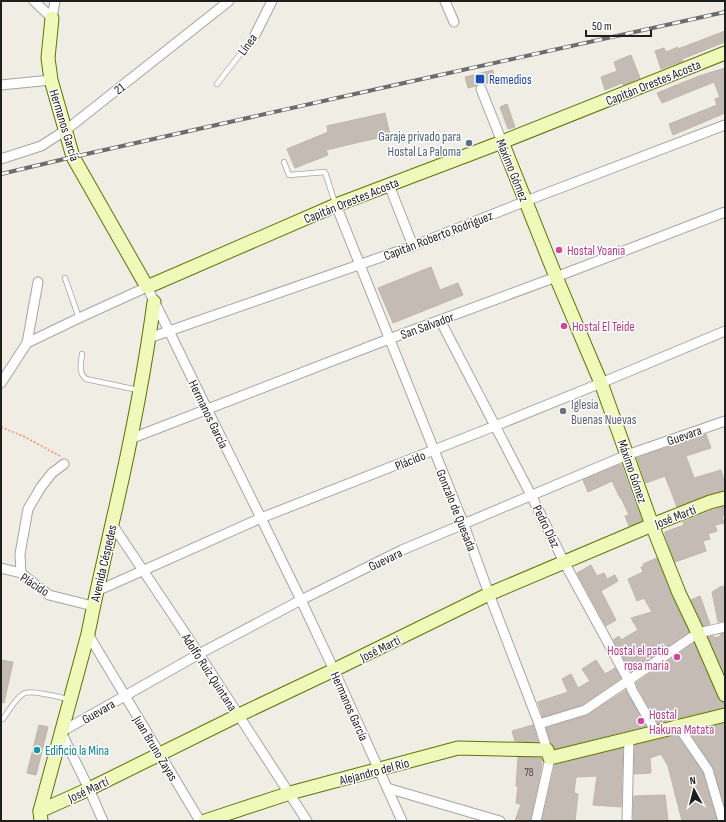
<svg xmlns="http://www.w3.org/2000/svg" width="726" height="822" font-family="'Sofia Sans Condensed',sans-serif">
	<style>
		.building { fill: #c4bcb4; stroke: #c1b5a7 }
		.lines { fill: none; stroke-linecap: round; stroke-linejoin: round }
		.lane-casing { stroke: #a5a5a5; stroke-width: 6 }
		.street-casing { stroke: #a5a5a5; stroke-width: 11 }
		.secondary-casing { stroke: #5d7506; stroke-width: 15 }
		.path { stroke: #f8896c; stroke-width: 1.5; stroke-dasharray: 2 2; stroke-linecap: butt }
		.lane { stroke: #fff; stroke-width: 4.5 }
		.street { stroke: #fff; stroke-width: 9 }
		.secondary { stroke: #eff9b9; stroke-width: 13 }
		.rail-casing { stroke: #6c6c6c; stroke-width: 4 }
		.rail { stroke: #fff; stroke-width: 2.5; stroke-dasharray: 8; stroke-linecap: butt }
		.transit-dot { fill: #1a4fb4; stroke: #fff; stroke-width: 1.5 }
		.service-dot { fill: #5c6f8a; stroke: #fff; stroke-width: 1.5 }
		.hotel-dot { fill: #d1479c; stroke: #fff; stroke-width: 1.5 }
		.worship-dot { fill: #6b7280; stroke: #fff; stroke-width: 1.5 }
		.culture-dot { fill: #0f9aa8; stroke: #fff; stroke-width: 1.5 }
		.labels { text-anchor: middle; stroke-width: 3; stroke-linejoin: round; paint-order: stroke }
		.number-label { font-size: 11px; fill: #484644 }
		.street-label { font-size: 13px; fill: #1e1e1e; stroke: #fff }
		.transit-label { font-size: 13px; fill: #164399; stroke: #fff; text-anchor: start }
		.service-label { font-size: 13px; fill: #4e5e75; stroke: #fff; text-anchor: end }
		.hotel-label { font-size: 13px; fill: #b23c85; stroke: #fff; text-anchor: start }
		.worship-label { font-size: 13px; fill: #5b616d; stroke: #fff; text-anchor: start }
		.culture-label { font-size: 13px; fill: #0d838f; stroke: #fff; text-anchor: start }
	</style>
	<rect width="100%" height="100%" fill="#efede4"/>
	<g class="building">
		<path d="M725 31V42L682 59 683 61 661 69 655 51 664 48 666 52 678 47V49Z"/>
		<path d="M631 55 640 78 623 85 622 83 605 90 601 77 617 71 614 62Z"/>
		<path d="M725 68V113L673 135 669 124 717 105 715 99 720 97 714 82 662 103 657 93 699 76Z"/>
		<path d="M493 70 495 81 484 84 479 83 476 86 468 88 465 77Z"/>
		<path d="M507 104 515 127 508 129 500 107Z"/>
		<path d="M385 113 390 135 326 150 328 155 295 168 287 149 328 132 327 126Z"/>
		<path d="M431 267 440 290 458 283 463 295 393 323 378 288Z"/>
		<path d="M706 434 711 448 686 456 694 478 721 470 725 485V490L707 495 677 507 665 476 646 483 637 458Z"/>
		<path d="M621 464 642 521 629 526 625 516 629 515 621 498H620L612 481 588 492 583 480Z"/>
		<path d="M725 506V515L722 516 724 523 715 525 717 531 708 534 710 539 703 541 706 551 675 562 665 535V532L684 525 683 522 713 510Z"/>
		<path d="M657 558 672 596 689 632 631 672 613 640 619 636 621 640 638 630 631 618 652 612 644 598 637 601 628 579 643 572 641 567 644 566 643 564Z"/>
		<path d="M591 565 597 576 604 573 607 579 615 575 618 581 601 591 616 620 606 626 577 573Z"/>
		<path d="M725 586V621L718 622 712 592 720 587Z"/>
		<path d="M700 596 710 624 703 626 691 600Z"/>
		<path d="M725 633V675L708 637 714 636V638L721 636 720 634Z"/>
		<path d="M694 643 718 698 721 702 725 703V707L658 723 638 688 636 683Z"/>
		<path d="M1 660 13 662 4 703 1 702Z"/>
		<path d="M596 660 605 674 615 668 621 678 582 705 543 717 538 702 568 692 562 679 571 674 578 688 590 681 582 669Z"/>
		<path d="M626 690 646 726 555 749 551 743 546 728 588 715Z"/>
		<path d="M725 723V807L713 767 689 732Z"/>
		<path d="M39 725 48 727 36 775 27 773Z"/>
		<path d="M533 725 538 742 515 741 512 731Z"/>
		<path d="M677 735 703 773 717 821H698V819L691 821H682L668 766 661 754 650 758 651 773 634 774 635 745Z"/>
		<path d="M623 748 621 807 593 805 597 776 576 777 574 793 578 794 575 821H542L555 765Z"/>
		<path d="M518 757 541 758 542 760 541 769 530 821H515L521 804 516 803 518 787 516 786Z"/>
		<path d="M665 795 668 821H633L634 796Z"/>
	</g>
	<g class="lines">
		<defs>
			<g id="lane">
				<path d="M217 84 255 35"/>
				<path d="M284 162 289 175 325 172 335 203"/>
				<path d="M65 278 79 318"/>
				<path d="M82 354C81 364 78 372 86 379L138 390"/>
				<path d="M1 719H3C8 712 17 696 25 693 33 690 59 697 68 699"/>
			</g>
			<g id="street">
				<path d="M34 1 52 18"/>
				<path d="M445 1 454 22"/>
				<path d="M52 18 55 1"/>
				<path d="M255 35 272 1"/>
				<path d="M1 85 51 80"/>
				<path d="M481 89 502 142"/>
				<path d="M1 159 41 146 66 130 229 1"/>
				<path d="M389 185 413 246"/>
				<path d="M336 205 464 525 489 594 539 724 547 750"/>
				<path d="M440 320 531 495 564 562 629 681 632 690 656 732"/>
				<path d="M149 338 413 246 526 201 725 125"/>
				<path d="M27 343 38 282"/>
				<path d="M1 383 27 343 79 318 147 287 169 331 207 409 261 518 301 600 334 670 402 821"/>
				<path d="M130 439 389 339 556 277 725 212"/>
				<path d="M112 524 199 654 307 821"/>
				<path d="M1 568 21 573 49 595 93 606"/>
				<path d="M21 573 20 554 28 509 41 487 52 473 64 464"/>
				<path d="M97 591 261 518 495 426 601 383 725 331"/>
				<path d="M88 634 200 821"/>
				<path d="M539 724 585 710 698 633 725 627"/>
				<path d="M678 726 708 770 723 821"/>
				<path d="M387 788 500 821"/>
				<path d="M103 821 89 789 61 732 199 654 301 600 402 550 627 455 725 421"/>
				<path d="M536 821 550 758"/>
				<path d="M627 821 629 738"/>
			</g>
			<g id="secondary">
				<path d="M52 18 48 58 51 80 73 157 147 287 336 205 502 142 725 53"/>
				<path d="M502 142 556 277 601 383 627 455 652 525 679 593 698 633 725 695"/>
				<path d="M40 811 89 789 239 715 334 670 489 594 652 525 710 502 725 498"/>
				<path d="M41 821 40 811 88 634C95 597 104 561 112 524 129 451 144 377 154 302"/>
				<path d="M205 821 290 793 458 748 547 750 550 758 725 715"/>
			</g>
		</defs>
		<use href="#lane" class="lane-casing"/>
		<use href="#street" class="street-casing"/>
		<use href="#secondary" class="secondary-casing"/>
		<path class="path" d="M1 427 25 437 60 456"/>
		<use href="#lane" class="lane"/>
		<use href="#street" class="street"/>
		<use href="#secondary" class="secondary"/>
		<defs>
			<path id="rail" d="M1 174 73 157 404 83 725 12"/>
		</defs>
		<use href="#rail" class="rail-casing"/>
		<use href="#rail" class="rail"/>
	</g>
	<rect class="transit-dot" x="475" y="74" width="10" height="10" rx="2"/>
	<circle class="service-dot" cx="469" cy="143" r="4"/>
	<g class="hotel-dot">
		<circle cx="559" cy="250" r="4"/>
		<circle cx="564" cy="326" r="4"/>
		<circle cx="677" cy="657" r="4"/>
		<circle cx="641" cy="721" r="4"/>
	</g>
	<circle class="worship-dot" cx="563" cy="411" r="4"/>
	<circle class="culture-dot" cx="37" cy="750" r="4"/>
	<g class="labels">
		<g class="number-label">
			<text x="529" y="776">78</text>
		</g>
		<g class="street-label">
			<text transform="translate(247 44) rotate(-54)" y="5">Línea</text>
			<text transform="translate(653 82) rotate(-22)" y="5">Capitán Orestes Acosta</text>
			<text transform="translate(119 88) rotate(-38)" y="5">21</text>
			<text transform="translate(65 125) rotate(73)" y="5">Hermanos García</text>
			<text transform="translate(513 170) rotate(68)" y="5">Máximo Gómez</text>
			<text transform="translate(351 200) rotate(-22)" y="5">Capitán Orestes Acosta</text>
			<text transform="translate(438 235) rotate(-21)" y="5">Capitán Roberto Rodríguez</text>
			<text transform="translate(427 325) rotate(-20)" y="5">San Salvador</text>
			<text transform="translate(209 414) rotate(64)" y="5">Hermanos García</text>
			<text transform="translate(684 435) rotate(-19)" y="5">Guevara</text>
			<text transform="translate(410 460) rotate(-22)" y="5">Plácido</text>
			<text transform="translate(633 471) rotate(71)" y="5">Máximo Gómez</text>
			<text transform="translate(457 510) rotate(68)" y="5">Gonzalo de Quesada</text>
			<text transform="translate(675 516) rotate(-21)" y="5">José Martí</text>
			<text transform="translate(547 526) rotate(64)" y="5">Pedro Díaz</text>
			<text transform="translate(385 559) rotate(-26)" y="5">Guevara</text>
			<text transform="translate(103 563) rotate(-77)" y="5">Avenida Céspedes</text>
			<text transform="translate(35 584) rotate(33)" y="5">Plácido</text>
			<text transform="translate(380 648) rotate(-26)" y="5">José Martí</text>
			<text transform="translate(210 672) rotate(57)" y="5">Adolfo Ruiz Quintana</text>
			<text transform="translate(350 706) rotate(66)" y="5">Hermanos García</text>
			<text transform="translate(98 711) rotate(-30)" y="5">Guevara</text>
			<text transform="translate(156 748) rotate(59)" y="5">Juan Bruno Zayas</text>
			<text transform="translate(374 771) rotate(-15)" y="5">Alejandro del Río</text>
			<text transform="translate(88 789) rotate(-25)" y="5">José Martí</text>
		</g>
		<g class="transit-label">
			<text x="489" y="84">Remedios</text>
		</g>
		<g class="service-label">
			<text x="461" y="141">Garaje privado para<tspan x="461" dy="15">Hostal La Paloma</tspan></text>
		</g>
		<g class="hotel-label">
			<text x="567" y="255">Hostal Yoania</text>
			<text x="572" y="331">Hostal El Teide</text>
			<text x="669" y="655" text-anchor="end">Hostal el patio<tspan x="669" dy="15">rosa maria</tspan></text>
			<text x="649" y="719">Hostal<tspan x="649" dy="15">Hakuna Matata</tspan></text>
		</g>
		<g class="worship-label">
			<text x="571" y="409">Iglesia<tspan x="571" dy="15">Buenas Nuevas</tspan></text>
		</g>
		<g class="culture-label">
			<text x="45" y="755">Edificio la Mina</text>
		</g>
	</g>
	<rect width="726" height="822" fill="none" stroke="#1e1e1e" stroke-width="4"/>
	<g transform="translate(694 790) rotate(353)" stroke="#ffffff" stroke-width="3" paint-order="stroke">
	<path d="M0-3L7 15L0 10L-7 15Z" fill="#1e1e1e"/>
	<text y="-6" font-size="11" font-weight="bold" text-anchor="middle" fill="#1e1e1e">N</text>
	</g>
	<path d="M586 30v6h65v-6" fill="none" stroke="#1e1e1e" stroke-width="2"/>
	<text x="592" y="30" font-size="12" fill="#1e1e1e" stroke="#ffffff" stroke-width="3" paint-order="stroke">50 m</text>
</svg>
